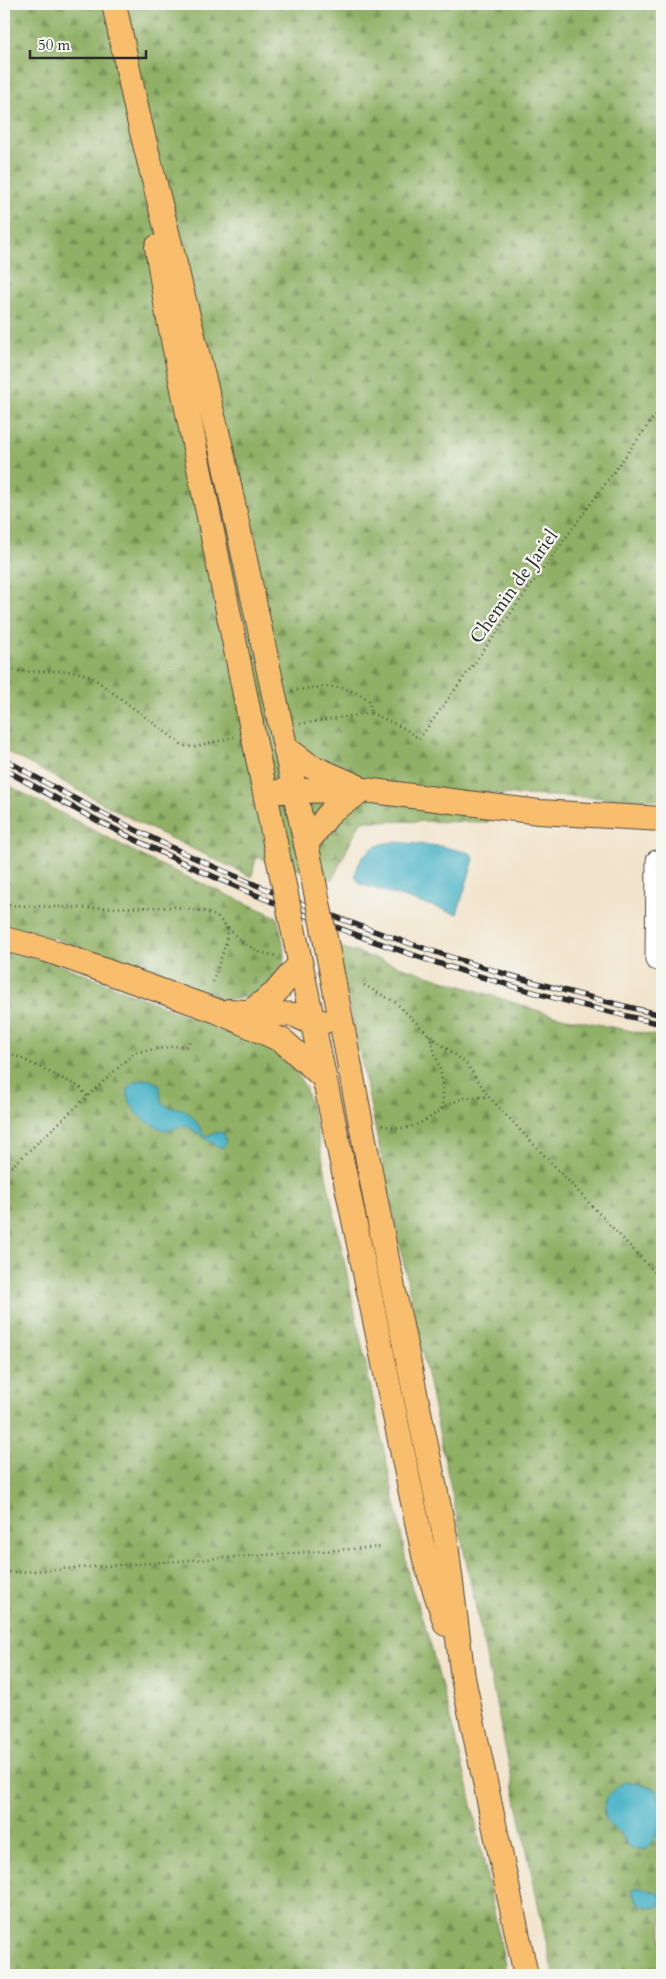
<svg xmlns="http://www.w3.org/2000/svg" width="666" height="1979" font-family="Cardo,serif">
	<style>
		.forest { fill: url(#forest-firs); stroke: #5d6e48; fill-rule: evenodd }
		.water { fill: #49b3c7; stroke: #3a6f79 }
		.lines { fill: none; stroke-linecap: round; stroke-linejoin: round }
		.minor-casing { stroke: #494743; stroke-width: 21 }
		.major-casing { stroke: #494743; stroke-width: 26 }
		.path { stroke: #494743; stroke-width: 2.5; stroke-dasharray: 1 4; stroke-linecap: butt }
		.minor { stroke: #fff; stroke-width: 19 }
		.major { stroke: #f9be6d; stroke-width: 24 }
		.rail-casing { stroke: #2b2b2b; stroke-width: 5.5 }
		.rail { stroke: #f6f6f2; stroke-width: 4; stroke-dasharray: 11; stroke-linecap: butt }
		.major-bridge-casing { stroke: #494743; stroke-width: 26; stroke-linecap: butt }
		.major-bridge { stroke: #f9be6d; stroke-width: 24 }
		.labels { text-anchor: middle; stroke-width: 4.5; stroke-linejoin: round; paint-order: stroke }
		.street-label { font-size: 19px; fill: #2b2b2b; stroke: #f6f6f2 }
	</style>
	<defs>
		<pattern id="forest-firs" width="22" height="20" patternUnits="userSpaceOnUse" patternTransform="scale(1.25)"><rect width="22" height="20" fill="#8fb065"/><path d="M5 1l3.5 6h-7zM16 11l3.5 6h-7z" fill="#758f53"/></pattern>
	</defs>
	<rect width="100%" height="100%" fill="#f6f6f2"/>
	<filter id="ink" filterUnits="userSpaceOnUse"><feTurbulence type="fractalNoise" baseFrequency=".02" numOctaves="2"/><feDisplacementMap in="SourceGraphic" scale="10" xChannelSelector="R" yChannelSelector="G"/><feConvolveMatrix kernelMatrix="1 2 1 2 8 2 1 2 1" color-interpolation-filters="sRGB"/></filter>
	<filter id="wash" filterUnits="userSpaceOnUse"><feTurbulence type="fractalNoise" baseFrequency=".0096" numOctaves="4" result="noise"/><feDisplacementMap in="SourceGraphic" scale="20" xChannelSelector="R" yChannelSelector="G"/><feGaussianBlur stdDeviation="1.12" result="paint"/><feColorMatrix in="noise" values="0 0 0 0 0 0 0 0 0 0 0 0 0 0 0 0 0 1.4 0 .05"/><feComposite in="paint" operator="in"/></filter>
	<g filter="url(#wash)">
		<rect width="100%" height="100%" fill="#f2e4cc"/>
		<g class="forest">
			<path d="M4 4H662V800L493 794 488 822 361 821 332 880 256 857 252 877 145 826 4 750Z"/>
			<path d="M4 783 154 862 277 917C280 929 284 943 284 956 283 978 257 997 235 999 228 1000 219 998 212 998L54 938 4 929Z"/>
			<path d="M337 946 552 1015 662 1037V1899L660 1894 632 1889C633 1902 646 1910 658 1907L662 1902V1975H553ZM635 1782 655 1789 662 1811 656 1841 625 1842C618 1828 610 1829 603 1812Z"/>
			<path d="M4 948 66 967 267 1048 290 1062 305 1087 313 1113 399 1522 409 1579 430 1642 469 1790 507 1975H4Z"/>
		</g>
		<g class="water">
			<path d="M395 842 440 846 470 853 474 859 457 914 360 884 355 875C360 854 373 843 395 842Z"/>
			<path d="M148 1079 159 1084 162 1103C169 1109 173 1107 181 1109 192 1112 199 1127 205 1136L219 1132 224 1134 226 1142 223 1148 215 1145 186 1125 166 1131C144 1121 130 1114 127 1089L136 1081Z"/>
			<path d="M627 1781 655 1789C666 1808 662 1835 646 1850L629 1848C626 1843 624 1838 621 1834 618 1830 612 1829 609 1824 597 1806 609 1789 627 1781Z"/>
			<path d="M640 1887 660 1894 662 1902 658 1907C646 1910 633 1902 632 1889Z"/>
		</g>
	</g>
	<g filter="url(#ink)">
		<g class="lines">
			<defs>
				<path id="minor" d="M662 860H656L655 960 662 962"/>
				<g id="major">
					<path d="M114 4 138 116 221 448 311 867"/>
					<path d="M157 247 167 310 278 857"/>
					<path d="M287 749 310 766 356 786"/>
					<path d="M281 791 365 790 539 812 662 819"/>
					<path d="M306 844 332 810 364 790"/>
					<path d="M4 939 47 950 217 1011 283 1041 322 1076"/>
					<path d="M297 947 425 1560 446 1624"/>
					<path d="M329 958 387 1259 445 1536 463 1678 526 1975"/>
					<path d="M229 1011 295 1015 314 1024 323 1022"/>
					<path d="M250 1012 275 993 300 964"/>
				</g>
			</defs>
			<use href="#minor" class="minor-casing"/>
			<use href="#major" class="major-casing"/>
			<g class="path">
				<path d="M4 667C32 678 65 664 92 677L184 746 195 747 234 737"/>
				<path d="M292 691C324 686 341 682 369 700L371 713"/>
				<path d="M371 713 404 728 419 739 662 406"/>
				<path d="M300 724 371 713"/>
				<path d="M4 905 84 908 177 907 203 911 216 916 242 942 259 952 277 956"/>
				<path d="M213 982 226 943 227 928"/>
				<path d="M364 985 395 1002 428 1034 466 1063 489 1097 662 1280"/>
				<path d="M429 1035C438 1063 447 1081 441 1111"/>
				<path d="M4 1050 80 1087 87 1097"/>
				<path d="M382 1125C422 1138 435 1105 465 1098 472 1097 481 1097 488 1097"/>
				<path d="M4 1159 13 1166"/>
				<path d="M4 1174 135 1052C152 1050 169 1046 186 1046L191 1039"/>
				<path d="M4 1573 381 1547"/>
			</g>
			<use href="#minor" class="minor"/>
			<use href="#major" class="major"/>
			<defs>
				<g id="rail">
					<path d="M4 759C209 879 431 962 662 1015"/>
					<path d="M4 769C208 888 432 974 662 1024"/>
				</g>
			</defs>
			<use href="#rail" class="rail-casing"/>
			<use href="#rail" class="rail"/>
			<defs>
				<g id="major-bridge">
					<path d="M278 857 297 947"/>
					<path d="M311 867 329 958"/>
				</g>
			</defs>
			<use href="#major-bridge" class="major-bridge-casing"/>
			<use href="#major-bridge" class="major-bridge"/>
		</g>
	</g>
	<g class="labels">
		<g class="street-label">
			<text transform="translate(513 586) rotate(-54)" y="7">Chemin de Jariel</text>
		</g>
	</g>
	<rect width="666" height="1979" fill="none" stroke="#f6f6f2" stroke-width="20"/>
	<path d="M30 50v8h116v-8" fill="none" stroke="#2b2b2b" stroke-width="2.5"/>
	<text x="38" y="50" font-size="15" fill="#2b2b2b" stroke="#f6f6f2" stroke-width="4" paint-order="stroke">50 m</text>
</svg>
